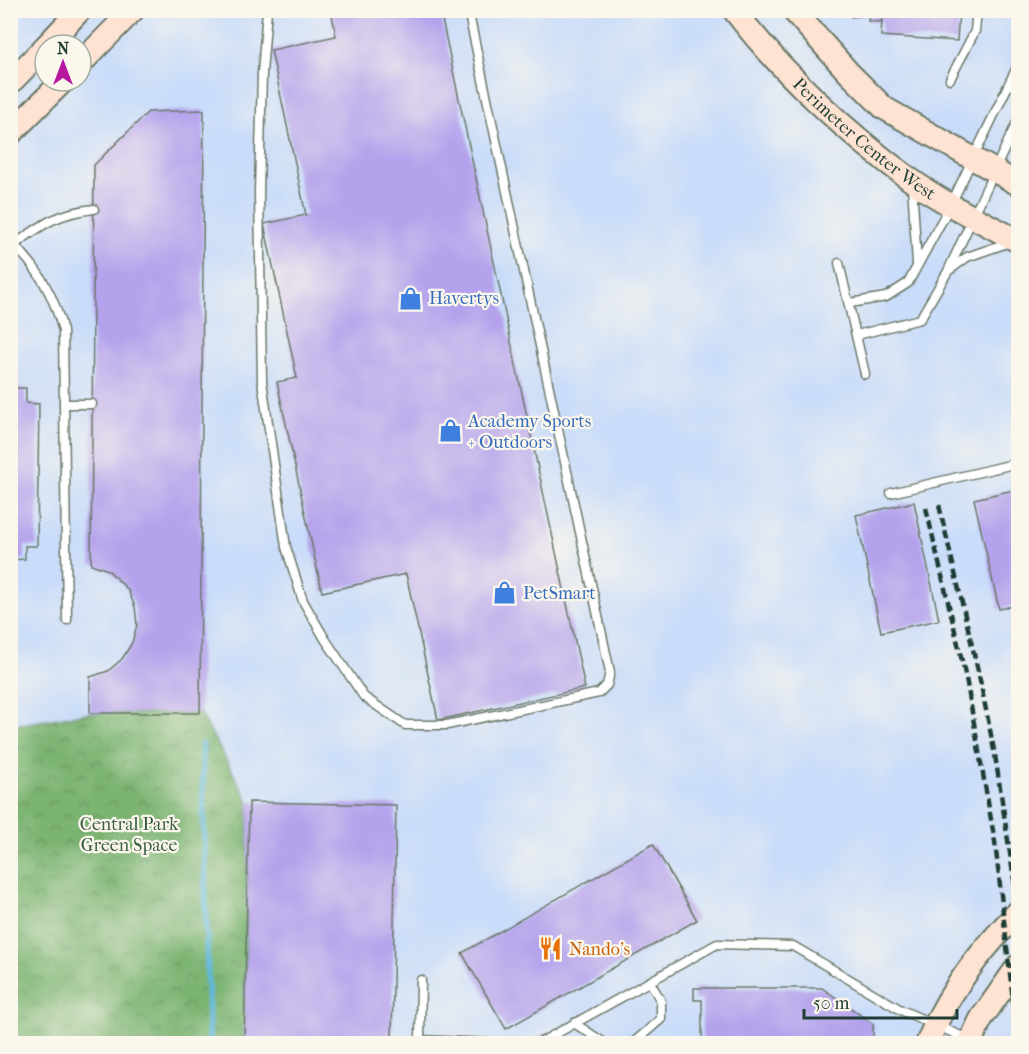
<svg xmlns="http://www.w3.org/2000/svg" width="1029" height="1054" font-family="'IM FELL French Canon',serif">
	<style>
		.built { fill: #c9dcf9; fill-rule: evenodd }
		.forest { fill: url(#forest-crowns); stroke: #4d7853; stroke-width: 1.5 }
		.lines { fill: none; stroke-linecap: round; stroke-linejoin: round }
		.stream { stroke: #5eb8db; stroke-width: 6 }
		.building { fill: #b4a2ec }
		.lane-casing { stroke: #697869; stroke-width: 11 }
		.secondary-casing { stroke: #697869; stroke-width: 26 }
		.lane { stroke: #fff; stroke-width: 8 }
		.secondary { stroke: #fee3d2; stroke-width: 22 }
		.rail { stroke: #1f3d34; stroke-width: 4.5; stroke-dasharray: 9 4.5; stroke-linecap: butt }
		.labels { text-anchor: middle; stroke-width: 4.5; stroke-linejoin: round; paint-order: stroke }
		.street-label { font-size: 18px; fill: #1f3d34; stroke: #fbf7ec }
		.shop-label { font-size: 18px; fill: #366cbe; stroke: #fbf7ec; text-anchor: start }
		.park-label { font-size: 18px; fill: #385b44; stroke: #fbf7ec }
		.food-label { font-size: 18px; fill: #c56008; stroke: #fbf7ec; text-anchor: start }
	</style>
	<defs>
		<pattern id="forest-crowns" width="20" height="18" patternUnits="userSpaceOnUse" patternTransform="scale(1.5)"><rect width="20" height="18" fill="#7bb472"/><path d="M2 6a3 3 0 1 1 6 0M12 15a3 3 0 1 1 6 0" fill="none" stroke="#64945e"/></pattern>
	</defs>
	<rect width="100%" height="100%" fill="#fbf7ec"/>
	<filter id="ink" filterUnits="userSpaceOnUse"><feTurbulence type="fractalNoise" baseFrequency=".0167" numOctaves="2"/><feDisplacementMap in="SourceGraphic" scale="12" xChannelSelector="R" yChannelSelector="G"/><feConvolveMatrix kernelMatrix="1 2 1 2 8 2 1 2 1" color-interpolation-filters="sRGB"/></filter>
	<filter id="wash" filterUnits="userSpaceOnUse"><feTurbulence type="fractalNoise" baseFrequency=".008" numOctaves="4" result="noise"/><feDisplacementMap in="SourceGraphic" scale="24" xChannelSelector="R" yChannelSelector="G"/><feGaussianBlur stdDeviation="1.35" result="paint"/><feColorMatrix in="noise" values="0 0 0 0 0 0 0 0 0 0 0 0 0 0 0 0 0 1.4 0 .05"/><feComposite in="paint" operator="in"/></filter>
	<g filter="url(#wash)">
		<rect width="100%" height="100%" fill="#f3e6cc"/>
		<path class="built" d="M11 11H1018V1043H11ZM45 45H81V81H45Z"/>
		<path class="forest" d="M90 713H200L249 802 244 1043 11 1044V726Z"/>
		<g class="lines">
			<g class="stream">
				<path d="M202 744 209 1044"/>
				<path d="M10 990 13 996 10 1001"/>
			</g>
		</g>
		<g id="blocks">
			<g class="building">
				<path d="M331 10H440L585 688 438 720 406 574 322 592 277 382 297 378 264 224 306 215 271 50 336 36Z"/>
				<path d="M842 10H959L957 41 881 36 882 20 880 22 868 21 869 15 851 17 852 13Z"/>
				<path d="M204 110 200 713H90V677L108 671 122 659 132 643 137 625 135 607 128 590 108 570 91 564 94 165 148 112Z"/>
				<path d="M10 388H26V403L39 404 37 546H25V559L10 560Z"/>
				<path d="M1018 489V605L999 609 974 499Z"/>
				<path d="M914 502 939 620 881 632 856 515Z"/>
				<path d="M249 802 396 805 392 1044H244Z"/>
				<path d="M653 844 697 920 506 1029 462 953Z"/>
				<path d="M694 988H822L873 1024V1044H702V1000H694Z"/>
			</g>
		</g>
	</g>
	<g filter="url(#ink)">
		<use href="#blocks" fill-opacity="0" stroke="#697869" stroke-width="1.5"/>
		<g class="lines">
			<defs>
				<g id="lane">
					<path d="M267 10 262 73 259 192 262 381 286 547 303 601 325 639 364 697 405 725H447L599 693 607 685 610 672 468 10"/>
					<path d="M950 79 975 31 977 10"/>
					<path d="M912 184 917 264"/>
					<path d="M10 241C38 267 54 295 63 331L67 620"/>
					<path d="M11 244 14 245C43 224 57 213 94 209"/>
					<path d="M839 263 865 374"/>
					<path d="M951 269 967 257 1010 242"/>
					<path d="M850 303 886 297 908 283 951 204 1018 65"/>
					<path d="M857 335 920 319 948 271 1018 120"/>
					<path d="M66 404H92"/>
					<path d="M891 493 1018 463"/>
					<path d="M421 980 420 1040 513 1044"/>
					<path d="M574 1023 606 1044"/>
					<path d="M532 1044 543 1041 717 944 793 946 901 1010 970 1040"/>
					<path d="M632 1044 661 1019V1001L650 982"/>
				</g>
				<g id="secondary">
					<path id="s1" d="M734 10C780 71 850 136 911 180 944 204 983 222 1018 241"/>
					<path d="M793 10 848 72 884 108 1018 184"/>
					<path d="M47 45 80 10"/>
					<path d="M81 63 133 10"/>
					<path d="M10 83 45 47"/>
					<path d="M10 134 63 81"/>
					<path d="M927 1044C947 992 981 951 1018 912"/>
					<path d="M969 1044 981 1019 1018 966"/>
				</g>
			</defs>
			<use href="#lane" class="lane-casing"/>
			<use href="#secondary" class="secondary-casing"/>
			<use href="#lane" class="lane"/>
			<use href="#secondary" class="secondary"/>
			<g class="rail">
				<path d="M939 505 979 675 995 755 1018 906"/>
				<path d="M926 508 966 678 995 842 1018 1044"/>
			</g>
		</g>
	</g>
	<defs>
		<symbol id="shop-bare" viewBox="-9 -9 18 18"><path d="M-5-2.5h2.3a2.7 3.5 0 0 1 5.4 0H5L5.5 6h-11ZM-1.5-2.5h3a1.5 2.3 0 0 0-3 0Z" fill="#3f7fe0" stroke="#fbf7ec" stroke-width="2.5" paint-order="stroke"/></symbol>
		<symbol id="restaurant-bare" viewBox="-9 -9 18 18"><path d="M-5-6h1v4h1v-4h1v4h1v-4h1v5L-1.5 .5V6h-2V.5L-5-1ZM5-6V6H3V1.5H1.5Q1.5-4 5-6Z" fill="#e8710a" stroke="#fbf7ec" stroke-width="2.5" paint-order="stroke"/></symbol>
	</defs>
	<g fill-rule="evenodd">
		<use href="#shop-bare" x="394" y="282" width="33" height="33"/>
		<use href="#shop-bare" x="434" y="414" width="33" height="33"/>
		<use href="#shop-bare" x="488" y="576" width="33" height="33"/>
		<use href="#restaurant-bare" x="534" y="932" width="33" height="33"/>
	</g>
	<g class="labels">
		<g class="street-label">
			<text dy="6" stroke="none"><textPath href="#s1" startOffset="184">Perimeter Center West</textPath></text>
		</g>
		<g class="shop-label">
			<text x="429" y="304">Havertys</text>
			<text x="468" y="427">Academy Sports<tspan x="468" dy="21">+ Outdoors</tspan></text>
			<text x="523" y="599">PetSmart</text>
		</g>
		<g class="park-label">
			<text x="129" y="830">Central Park<tspan x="129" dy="21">Green Space</tspan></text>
		</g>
		<g class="food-label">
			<text x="569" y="955">Nando's</text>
		</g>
	</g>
	<rect width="1029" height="1054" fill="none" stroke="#fbf7ec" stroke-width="36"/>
	<g transform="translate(63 63)"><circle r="28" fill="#fbf7ec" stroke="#a3ada2" stroke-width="1.5"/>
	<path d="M0-4.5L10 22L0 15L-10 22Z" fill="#b5179e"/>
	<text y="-9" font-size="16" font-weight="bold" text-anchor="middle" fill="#1f3d34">N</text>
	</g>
	<path d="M804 1009v9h153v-9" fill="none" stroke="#1f3d34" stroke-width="3"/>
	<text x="813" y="1009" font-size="18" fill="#1f3d34" stroke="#fbf7ec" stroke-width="4.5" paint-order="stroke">50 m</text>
</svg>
